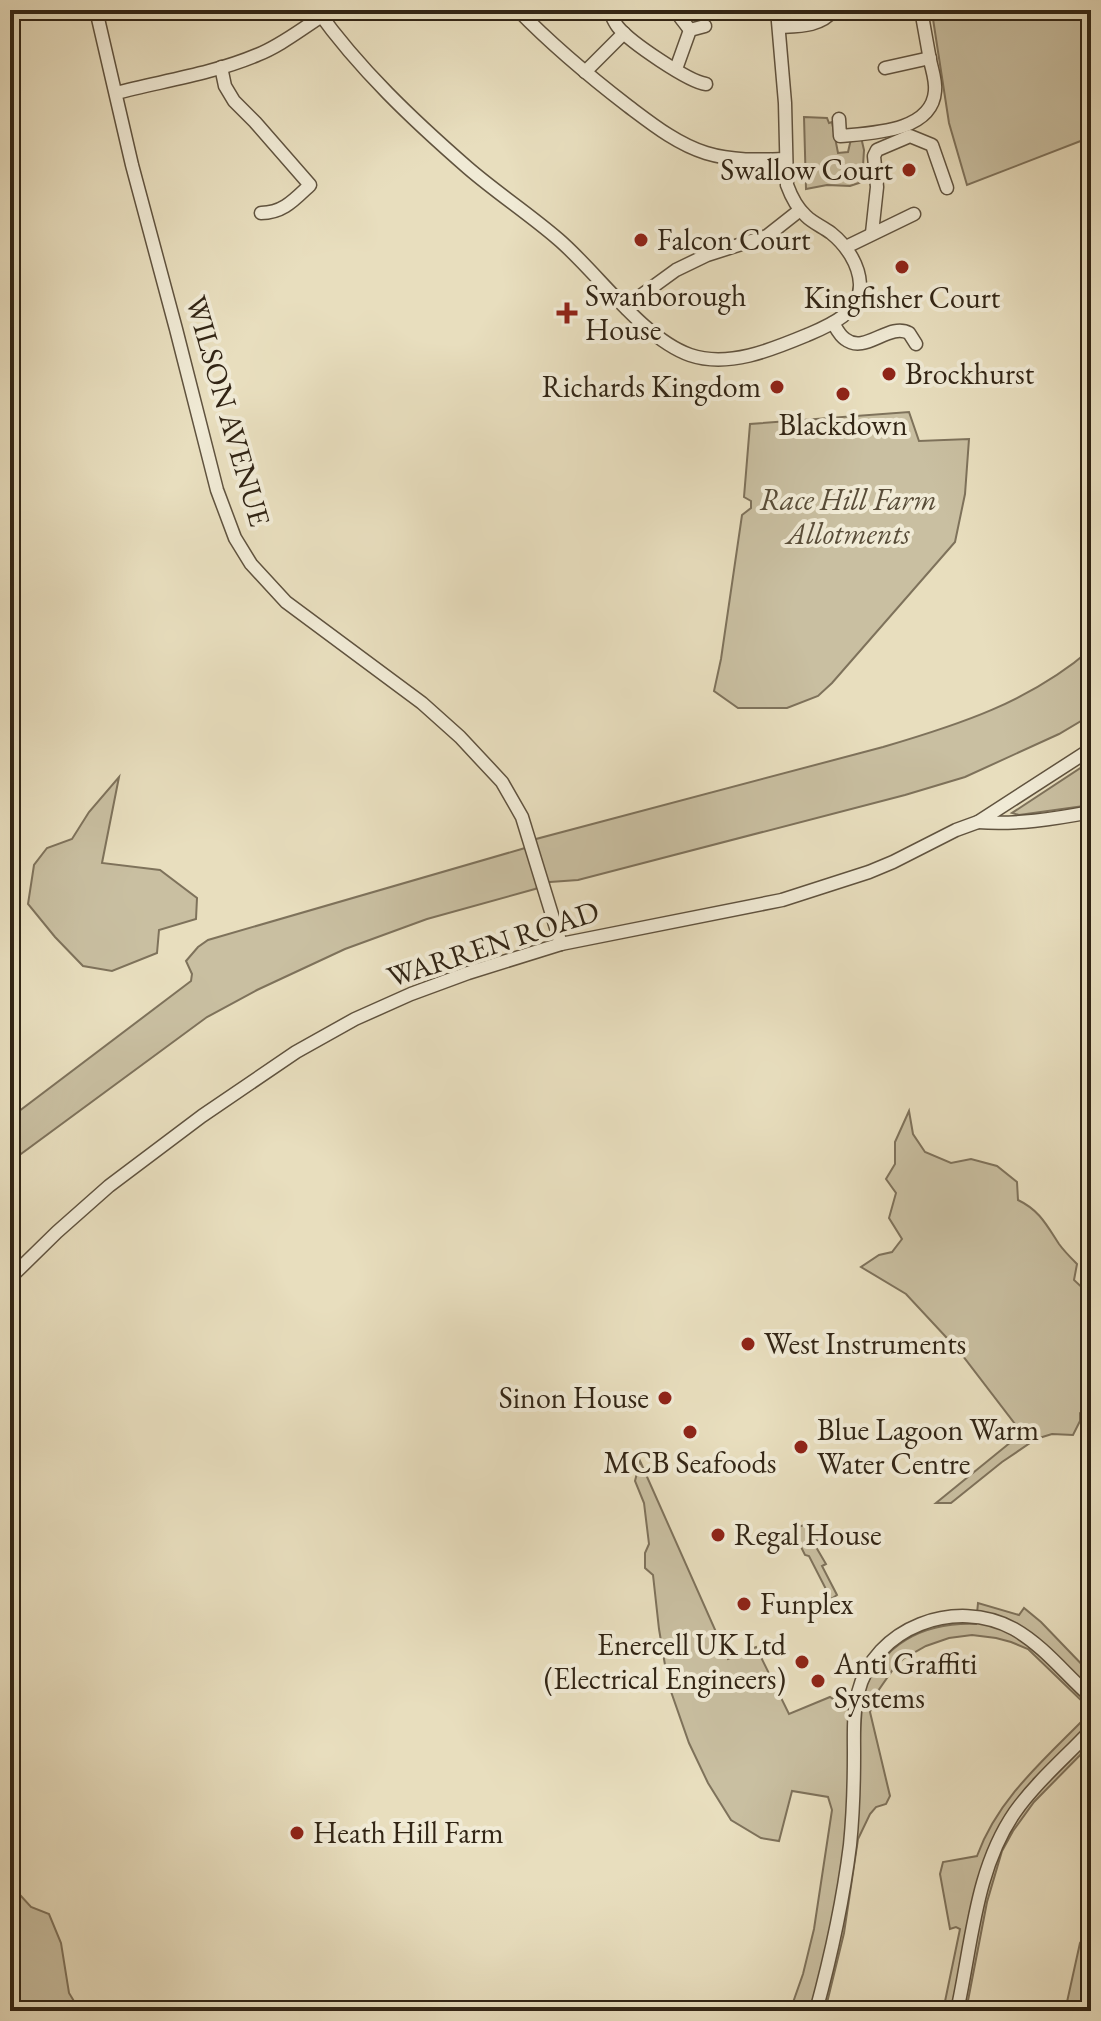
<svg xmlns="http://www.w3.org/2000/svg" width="1101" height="2021" font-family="'EB Garamond',serif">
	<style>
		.green { fill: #c9bfa1; stroke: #7e725b; stroke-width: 2 }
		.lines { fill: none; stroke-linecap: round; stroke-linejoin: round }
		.minor-casing { stroke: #60533f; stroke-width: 15 }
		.minor { stroke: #f0ead5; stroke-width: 12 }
		.poi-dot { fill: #8f2418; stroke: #f0ead5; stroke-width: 3 }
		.labels { text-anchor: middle; stroke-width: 8; stroke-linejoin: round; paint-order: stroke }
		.poi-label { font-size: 30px; fill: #322515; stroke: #f0ead5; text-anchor: start }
		.street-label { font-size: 30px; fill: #322515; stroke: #f0ead5 }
		.park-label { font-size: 30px; font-style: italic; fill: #584c38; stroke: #f0ead5 }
	</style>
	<rect width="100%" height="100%" fill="#e8debe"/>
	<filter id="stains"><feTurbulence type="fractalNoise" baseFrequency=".0025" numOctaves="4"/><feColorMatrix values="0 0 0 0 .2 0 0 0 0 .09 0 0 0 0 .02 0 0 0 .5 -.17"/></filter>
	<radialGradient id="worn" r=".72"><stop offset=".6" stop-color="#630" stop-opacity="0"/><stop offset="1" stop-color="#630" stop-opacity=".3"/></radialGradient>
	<g class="green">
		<path d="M943 10H1091V137L967 185 949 123 933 19 944 17Z"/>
		<path d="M804 117 827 118 829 123 832 122 838 153 848 152 851 139 861 137 864 150 862 182 850 186 827 185 806 189Z"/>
		<path d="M909 412 919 441 969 439 965 494 955 542 832 683 818 696 787 708H738L714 691 721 659 742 515 751 508V501L744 497 750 424Z"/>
		<path d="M1091 649V715L1059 734 965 777 905 795 578 880 550 882 535 889 427 919 345 949 257 990 207 1017 10 1162V1118L191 981 192 974 186 961 198 947 208 940 525 848 536 839 883 747C958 725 1030 702 1091 649Z"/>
		<path d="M1091 761V805L1019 815 1012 813Z"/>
		<path d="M119 777 102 863 160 870 197 898 196 919 159 930 157 953 112 971 83 966 55 937 28 904 34 865 47 848 72 839 89 812Z"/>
		<path d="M909 1111 913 1134 925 1152 951 1163 971 1159 997 1166 1017 1182 1018 1200C1039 1210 1046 1224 1059 1244 1064 1251 1071 1258 1077 1264L1074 1280 1090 1295 1091 1389 1087 1392 1091 1407 1080 1413V1421L1073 1435 1052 1434 1036 1439 1002 1462 951 1503H936L1022 1433 959 1351 906 1294 861 1267 879 1255 892 1252 902 1239 889 1218 896 1193 886 1179 895 1164V1142Z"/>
		<path d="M640 1461 728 1659 756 1647 789 1714 830 1697 839 1703 844 1690 862 1696C881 1644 923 1622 976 1624L978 1603 1019 1615 1024 1608 1041 1622 1091 1674V1744L1034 1802 1013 1831 1002 1851 987 1902 966 2011H943L960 1929 956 1927 950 1929 940 1874 943 1862 977 1856C998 1798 1045 1759 1087 1716L1086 1705 1028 1649 1011 1642 996 1638 972 1635 949 1638 926 1646 903 1659 894 1668 878 1691 870 1712 890 1796 886 1804 876 1807 870 1814 858 1839 844 1933 825 2011H790L803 1974 814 1929 832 1810 828 1797 792 1791 779 1841 761 1838 731 1820 708 1783 689 1743 668 1683 659 1629 653 1575 645 1568V1553L649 1544 644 1503 635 1481Z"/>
		<path d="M809 1523 819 1545 816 1547 826 1564 822 1566 837 1595 831 1599 809 1556 805 1555 794 1533 796 1528Z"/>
		<path d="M10 1884 31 1907 49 1914 61 1943 69 1993 80 2011H10Z"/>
		<path d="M1091 1918V2011H1065L1080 1943 1088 1932Z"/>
	</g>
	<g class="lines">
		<defs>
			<g id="minor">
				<path d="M96 10 132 165 176 329 217 490 235 538 251 564 286 602 422 703 460 737 502 782 522 817 561 944"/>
				<path d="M317 10C359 69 413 120 468 168 497 193 529 214 558 239 597 272 642 338 690 355 728 368 771 350 807 335 828 326 861 313 860 284 859 264 846 245 831 233 823 227 813 223 806 216 797 208 791 196 787 185L785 103 777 10"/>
				<path d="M518 10C552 45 589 76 628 106 652 124 677 144 706 153 732 161 759 160 785 159"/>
				<path d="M609 10C612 16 614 22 618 27 630 42 689 82 706 84"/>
				<path d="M680 17 690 30"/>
				<path d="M779 27C799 26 820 27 834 10"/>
				<path d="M221 67 225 86 234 101 255 122 310 185C294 200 283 213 261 213"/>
				<path d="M885 68 930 58"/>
				<path d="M676 69 690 30 705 26"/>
				<path d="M585 72 624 33"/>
				<path d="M116 93C162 81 212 74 257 55 280 46 300 30 322 16"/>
				<path d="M839 119 840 136C871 133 932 132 935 91 936 80 932 70 930 60 927 43 924 27 921 10"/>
				<path d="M872 233 877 187 874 156 877 150 910 136 932 145 947 188"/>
				<path d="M846 247 914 214"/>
				<path d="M627 309 643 294 676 270 707 255 767 236 800 210"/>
				<path d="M833 323C836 328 840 336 845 339 865 355 889 322 909 333L916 344"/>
				<path d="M978 822C1016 825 1054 819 1091 812"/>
				<path d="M10 1278 57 1232 109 1186 202 1116 296 1052 355 1019 411 994 468 973 561 944 782 900 869 872 893 862 956 830 978 822 1091 749"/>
				<path d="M816 2011C831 1956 843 1901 850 1845 853 1815 854 1784 854 1754 854 1734 853 1713 858 1693 874 1627 956 1597 1014 1629 1044 1646 1066 1675 1091 1697"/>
				<path d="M957 2011C972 1944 975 1870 1015 1812 1037 1781 1066 1757 1091 1730"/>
				<path d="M1087 2011 1091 1992"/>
			</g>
		</defs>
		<use href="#minor" class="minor-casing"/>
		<use href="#minor" class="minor"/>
	</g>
	<g class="poi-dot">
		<circle cx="909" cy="170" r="8"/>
		<circle cx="641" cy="240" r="8"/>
		<circle cx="902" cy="267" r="8"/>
		<path d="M563 301h8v8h8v8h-8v8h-8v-8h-8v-8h8z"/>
		<circle cx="889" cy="374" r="8"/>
		<circle cx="777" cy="387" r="8"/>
		<circle cx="843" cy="394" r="8"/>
		<circle cx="748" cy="1344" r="8"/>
		<circle cx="665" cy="1398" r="8"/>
		<circle cx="690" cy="1432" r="8"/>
		<circle cx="801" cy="1447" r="8"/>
		<circle cx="718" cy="1535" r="8"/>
		<circle cx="744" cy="1604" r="8"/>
		<circle cx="802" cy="1662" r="8"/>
		<circle cx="818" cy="1681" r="8"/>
		<circle cx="297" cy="1833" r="8"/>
	</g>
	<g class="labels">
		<g class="poi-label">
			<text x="893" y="180" text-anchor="end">Swallow Court</text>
			<text x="657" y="250">Falcon Court</text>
			<text x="585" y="306">Swanborough<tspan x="585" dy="34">House</tspan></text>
			<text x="902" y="308" text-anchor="middle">Kingfisher Court</text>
			<text x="905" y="384">Brockhurst</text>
			<text x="761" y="397" text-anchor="end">Richards Kingdom</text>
			<text x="843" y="435" text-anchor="middle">Blackdown</text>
			<text x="764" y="1354">West Instruments</text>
			<text x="649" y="1408" text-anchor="end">Sinon House</text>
			<text x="817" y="1440">Blue Lagoon Warm<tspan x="817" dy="34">Water Centre</tspan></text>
			<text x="690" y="1473" text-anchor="middle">MCB Seafoods</text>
			<text x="734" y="1545">Regal House</text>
			<text x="760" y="1614">Funplex</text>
			<text x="786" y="1655" text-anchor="end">Enercell UK Ltd<tspan x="786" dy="34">(Electrical Engineers)</tspan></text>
			<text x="834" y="1674">Anti Graffiti<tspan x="834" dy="34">Systems</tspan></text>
			<text x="313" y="1843">Heath Hill Farm</text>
		</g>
		<g class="street-label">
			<text transform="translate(228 411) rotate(74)" y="10">WILSON AVENUE</text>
			<text transform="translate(493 944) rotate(-18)" y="10">WARREN ROAD</text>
		</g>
		<g class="park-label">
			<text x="848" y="510">Race Hill Farm<tspan x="848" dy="34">Allotments</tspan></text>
		</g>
	</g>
	<rect width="1101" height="2021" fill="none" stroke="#e8debe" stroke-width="40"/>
	<rect x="12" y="12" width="1077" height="1997" fill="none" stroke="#322515" stroke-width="4"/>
	<rect x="20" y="20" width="1061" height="1981" fill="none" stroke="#322515" stroke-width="2"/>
	<rect width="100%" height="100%" filter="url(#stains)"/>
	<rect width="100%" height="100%" fill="url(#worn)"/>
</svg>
